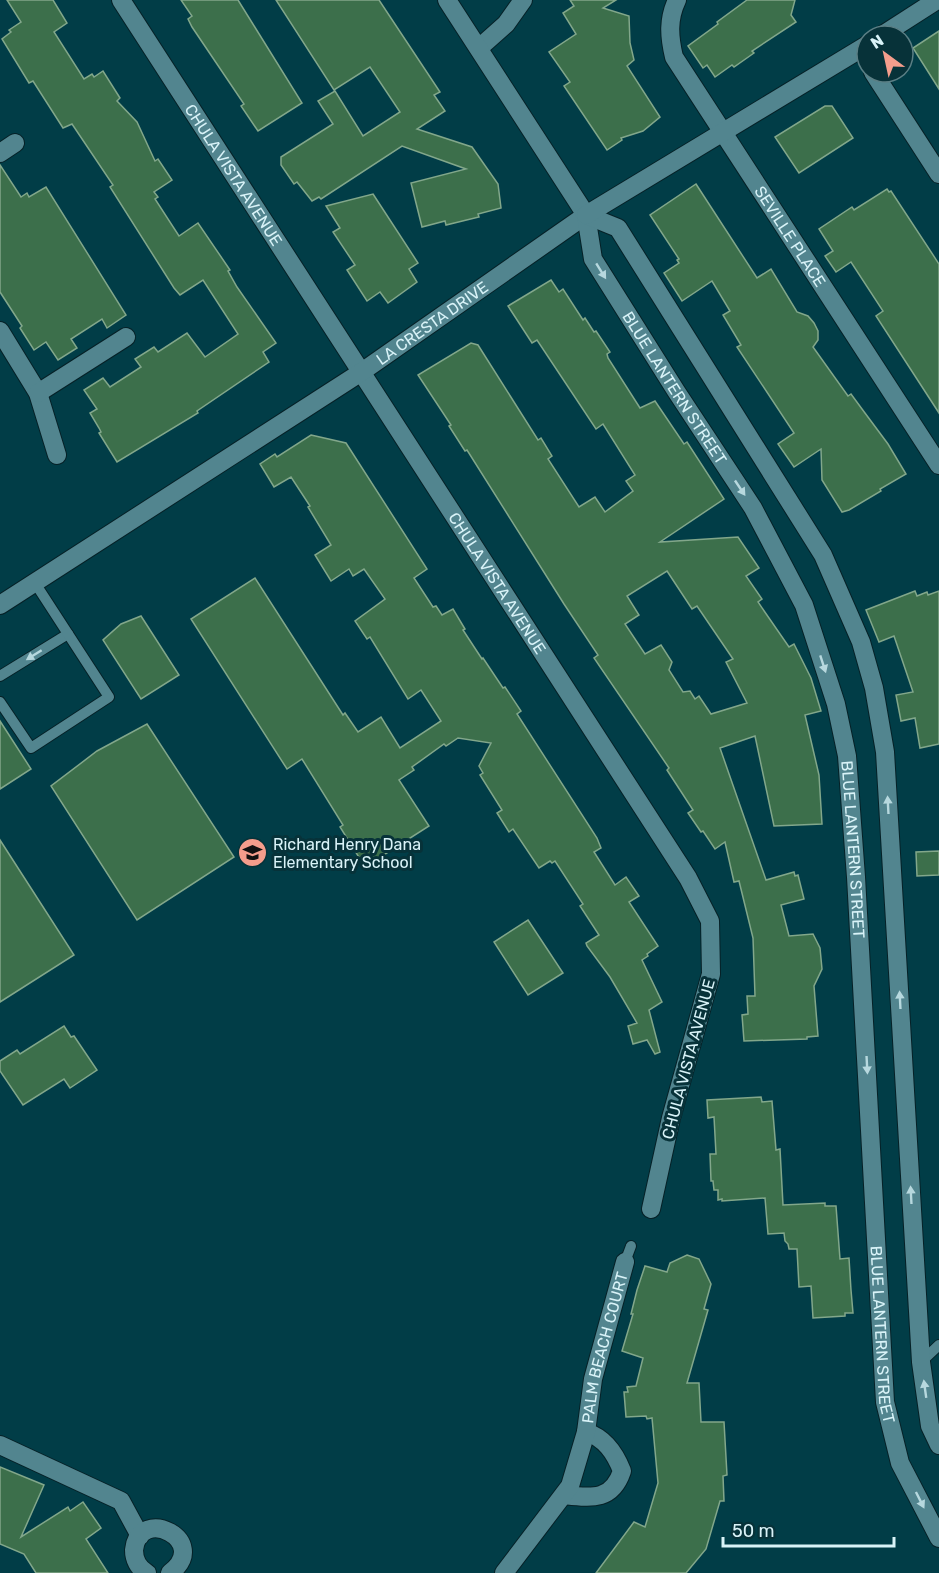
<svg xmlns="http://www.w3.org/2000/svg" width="939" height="1573" font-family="Rubik,sans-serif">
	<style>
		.building { fill: #3c6f4b; stroke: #82a78b; stroke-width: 1.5; fill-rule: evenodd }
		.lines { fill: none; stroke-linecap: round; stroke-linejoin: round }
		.lane-casing { stroke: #062127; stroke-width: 12 }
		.street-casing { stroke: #062127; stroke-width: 20 }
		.secondary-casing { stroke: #062127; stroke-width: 20 }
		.lane { stroke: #52858f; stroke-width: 10 }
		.street { stroke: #52858f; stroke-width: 18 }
		.secondary { stroke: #52858f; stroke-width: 18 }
		.oneway { fill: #b7d8de }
		.labels { text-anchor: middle; stroke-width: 6; stroke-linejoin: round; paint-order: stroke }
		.street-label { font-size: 16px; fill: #d9f3f8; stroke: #073239 }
		.poi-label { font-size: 16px; fill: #d9f3f8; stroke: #073239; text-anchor: start }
	</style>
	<rect width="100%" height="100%" fill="#013d47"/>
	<g class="building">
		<path d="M7 0H53L67 23 54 32 84 79 92 74 94 77 103 71 120 98 117 101 137 122 155 161 158 159 172 180 154 192 158 197 155 199 179 236 198 223 230 270 228 271 237 287 276 343 263 352 269 362 197 411 198 413 117 462 99 433 101 432 99 428 90 413 97 409 84 390 103 378 110 387 141 367 135 359 154 347 158 352 187 333 205 357 238 334 203 280 180 295 174 288 110 187 113 185 72 124 63 128 33 81 29 83 2 39 11 32 9 30 21 22Z"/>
		<path d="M181 0H238L302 103 258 131 241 106 244 104 192 27 188 19 192 16Z"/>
		<path d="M276 0H379L440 92 434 95 445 111 417 129 472 147 498 184 501 208 478 214 479 217 446 225 445 221 422 227 411 183 466 169 402 146 321 199 319 197 312 201 297 182 294 184 281 165V157L333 124 318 101 335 91 363 136 400 112 370 67 334 90Z"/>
		<path d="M570 0H616L603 8 629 16 630 43 634 60 627 66 660 117 643 131 621 138 622 140 607 150 564 86 570 82 549 52 576 34 563 13 574 6Z"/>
		<path d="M747 0H795L791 15 796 22 752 51 754 53 734 67 732 65 715 77 707 65 703 68 688 46 718 24 717 22Z"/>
		<path d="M939 31V89L913 48Z"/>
		<path d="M825 106H832L853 138 799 173 775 137Z"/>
		<path d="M0 165 21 197 27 193 29 197 46 187 126 315 107 328 102 319 71 339 77 348 58 360 46 342 34 350 20 328 22 326 0 292Z"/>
		<path d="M696 184 757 278 771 269 797 312 808 316 814 323 818 331V340L813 347 848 396 851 394 862 409 888 444 906 474 880 489 881 491 849 510 842 512 822 480 821 449 794 467 778 444 794 433 737 347 741 345 723 315 730 311 712 281 682 301 664 273 679 263 677 260 679 259 650 215Z"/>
		<path d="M887 189 889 192 891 191 939 264V413L876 316 883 311 851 262 836 272 825 256 833 251 819 229 852 207 854 210Z"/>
		<path d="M373 194 418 263 409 269 417 282 388 303 380 292 367 301 347 270 355 265 333 232 340 228 326 206Z"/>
		<path d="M551 280 559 292 563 289 583 320 585 318 594 332 596 331 610 352 607 354 608 358 640 408 655 401 684 444 687 442 724 499 660 542 738 537 759 568 746 576 762 599 758 602 789 647 794 644 811 678 821 711 805 715 819 775 822 824 774 826 755 736 720 748 766 880 794 872 795 876 798 875 804 899 781 905 789 936 813 934 820 948 822 969 814 986 818 1036 807 1037V1039L744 1041 742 1015 748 1014 747 996H755L753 938 739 881 734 882 725 842 715 849 703 831 701 832 688 813 693 810 667 770 669 768 594 658 598 655 564 604 467 450 465 451 449 426 451 425 418 375 471 343 478 345 538 440 541 438 552 456 548 459 579 507 595 497 605 512 633 491 626 481 635 475 603 424 596 429 537 340 532 343 508 306ZM667 571 692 609 697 606 733 659 726 662 747 703 711 714 699 696 695 699 690 691 683 692 669 670 672 662 661 645 645 654 625 624 639 615 627 596Z"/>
		<path d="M311 435 346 443 427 569 414 578 433 607 436 606 442 615 453 609 465 629 463 630 482 659 483 658 503 688 505 687 521 711 517 714 597 838 601 848 594 852 615 885 626 877 639 896 629 902 658 946 647 954 648 956 642 960 662 1002 649 1010 660 1052 655 1054 647 1040 633 1044 628 1026 637 1023 610 977 587 946 586 943 599 935 580 906 583 904 555 861 552 863 550 861 539 868 513 829 509 832 497 813 502 810 480 775 483 773 479 766 491 743 458 738 446 746 444 744 412 767 414 770 399 780 429 826 365 867 340 827 343 825 302 759 287 769 191 619 255 578 343 715 345 713 358 732 381 717 400 748 441 721 421 690 408 699 370 637 367 639 355 621 385 599 364 569 353 576 349 569 331 581 315 555 331 545 308 507 310 506 291 477 274 487 260 464 275 454 277 457Z"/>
		<path d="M915 591 917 596 927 592 928 595 939 591V744L920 748 915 718 901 721 896 695 913 692 894 636 879 642 866 610Z"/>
		<path d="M141 616 179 675 141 699 103 640 121 624Z"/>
		<path d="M0 721 31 769 0 789Z"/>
		<path d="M147 724 234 857 137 920 51 786 97 751Z"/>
		<path d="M0 840 74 955 0 1002Z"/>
		<path d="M939 851V875L917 876 916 852Z"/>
		<path d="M528 920 563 973 528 995 494 942Z"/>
		<path d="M64 1026 71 1037 74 1036 97 1070 70 1088 64 1079 23 1105 0 1071V1061L17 1050 20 1054Z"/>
		<path d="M761 1097 762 1102 772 1101 776 1150 780 1149 783 1205 825 1203V1206H836L840 1259 849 1258 851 1290 853 1313H845V1316L813 1318 811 1286 799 1287 797 1249H789L788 1244 785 1241 784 1233 768 1234 765 1198 722 1201V1199L718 1200V1190H714L713 1181H711L710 1154H716L714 1117 708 1118 707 1100Z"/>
		<path d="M687 1255 699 1259 711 1284 704 1309 708 1310 687 1383H699L701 1422H724L727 1475 723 1476 724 1501H720L706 1549 686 1573H596L634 1522 645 1527 658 1483 652 1418 647 1419 646 1416 626 1417 624 1392H628L627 1387 636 1386 643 1358 622 1351 633 1314H631L637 1290 645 1266 667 1272 670 1263Z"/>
		<path d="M0 1467 44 1485 21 1537 68 1507 70 1511 83 1502 101 1528 86 1539 108 1573H36L24 1554 0 1544Z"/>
	</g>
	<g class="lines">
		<defs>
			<g id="lane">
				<path d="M0 676 68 634"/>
				<path d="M0 702 31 748 109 697 35 583"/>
				<path d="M625 1262 631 1246"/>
				<path d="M921 1362 939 1345"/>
			</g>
			<g id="street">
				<path id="s1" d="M121 0 688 878 710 921 711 974 671 1118 651 1209"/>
				<path id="s2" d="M677 0C668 19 669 36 674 57L939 465"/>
				<path d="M479 48 506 24 523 0"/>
				<path d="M873 72 939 174"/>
				<path d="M0 153 15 143"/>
				<path d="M0 331 38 393 57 455"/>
				<path d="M38 393 126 337"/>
				<path id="s3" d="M0 605 363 371 586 215"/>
				<path d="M0 1445 121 1501 140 1536"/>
				<path d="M564 1495C592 1498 612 1501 622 1471 615 1453 605 1438 586 1432"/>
				<path d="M147 1573C138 1568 134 1559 134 1550 139 1504 212 1541 170 1573"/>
				<path id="s4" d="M504 1573 570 1486 586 1432 593 1379 625 1262"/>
			</g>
			<g id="secondary">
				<path id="s5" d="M447 0 586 215 593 259 676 391 753 508 804 605 836 704 847 756 856 877 885 1402 900 1463 939 1538"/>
				<path d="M881 36 937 0"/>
				<path d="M586 215 618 228 823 555 861 642 874 688 885 752 921 1362 930 1426 939 1445"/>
				<path d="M586 215 867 45"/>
			</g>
		</defs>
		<use href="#lane" class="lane-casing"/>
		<use href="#street" class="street-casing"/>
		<use href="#secondary" class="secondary-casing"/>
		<use href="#lane" class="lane"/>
		<use href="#street" class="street"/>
		<use href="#secondary" class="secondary"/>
	</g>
	<defs><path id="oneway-solid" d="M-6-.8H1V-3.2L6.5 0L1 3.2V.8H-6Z" transform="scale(1.5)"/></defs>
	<g class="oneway">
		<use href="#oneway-solid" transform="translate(601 271) rotate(58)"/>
		<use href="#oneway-solid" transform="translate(740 488) rotate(56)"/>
		<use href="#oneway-solid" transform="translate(34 655) rotate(148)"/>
		<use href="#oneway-solid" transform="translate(823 664) rotate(72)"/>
		<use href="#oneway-solid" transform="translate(888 805) rotate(-93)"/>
		<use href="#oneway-solid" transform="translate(900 1000) rotate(-93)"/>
		<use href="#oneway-solid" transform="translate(867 1065) rotate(87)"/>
		<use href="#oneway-solid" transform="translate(911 1195) rotate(-93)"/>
		<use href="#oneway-solid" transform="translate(925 1389) rotate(-98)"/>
		<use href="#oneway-solid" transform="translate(920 1500) rotate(63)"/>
	</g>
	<defs>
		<symbol id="school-disc" viewBox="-11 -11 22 22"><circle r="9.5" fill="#f49d8c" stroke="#073239"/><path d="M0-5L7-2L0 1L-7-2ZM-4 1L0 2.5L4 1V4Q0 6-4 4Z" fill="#111"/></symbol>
	</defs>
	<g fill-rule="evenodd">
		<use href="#school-disc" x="236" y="836" width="33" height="33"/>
	</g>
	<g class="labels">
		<g class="street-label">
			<text dy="6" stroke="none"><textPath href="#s1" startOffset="208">CHULA VISTA AVENUE</textPath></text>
			<text dy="6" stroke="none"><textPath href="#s2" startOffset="272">SEVILLE PLACE</textPath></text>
			<text dy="6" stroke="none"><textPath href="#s3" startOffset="516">LA CRESTA DRIVE</textPath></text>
			<text dy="6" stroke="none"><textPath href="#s5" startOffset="453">BLUE LANTERN STREET</textPath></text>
			<text dy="6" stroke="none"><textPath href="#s1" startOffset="694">CHULA VISTA AVENUE</textPath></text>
			<text dy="6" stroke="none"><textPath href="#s5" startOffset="957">BLUE LANTERN STREET</textPath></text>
			<text transform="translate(688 1059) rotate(-75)" y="6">CHULA VISTA AVENUE</text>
			<text dy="6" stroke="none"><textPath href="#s5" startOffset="1443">BLUE LANTERN STREET</textPath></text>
			<text dy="6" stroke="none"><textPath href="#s4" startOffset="252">PALM BEACH COURT</textPath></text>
		</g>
		<g class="poi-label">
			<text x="273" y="850">Richard Henry Dana<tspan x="273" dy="18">Elementary School</tspan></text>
		</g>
	</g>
	<g transform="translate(885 54) rotate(327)"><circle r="28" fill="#073239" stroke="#5b7f85" stroke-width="1.5"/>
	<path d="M0-4.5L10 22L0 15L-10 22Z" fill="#f49d8c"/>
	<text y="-9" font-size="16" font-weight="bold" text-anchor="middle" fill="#d9f3f8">N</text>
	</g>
	<path d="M723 1537v9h171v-9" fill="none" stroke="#d9f3f8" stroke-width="3"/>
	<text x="732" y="1537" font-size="18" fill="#d9f3f8" stroke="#073239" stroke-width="4.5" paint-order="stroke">50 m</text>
</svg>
